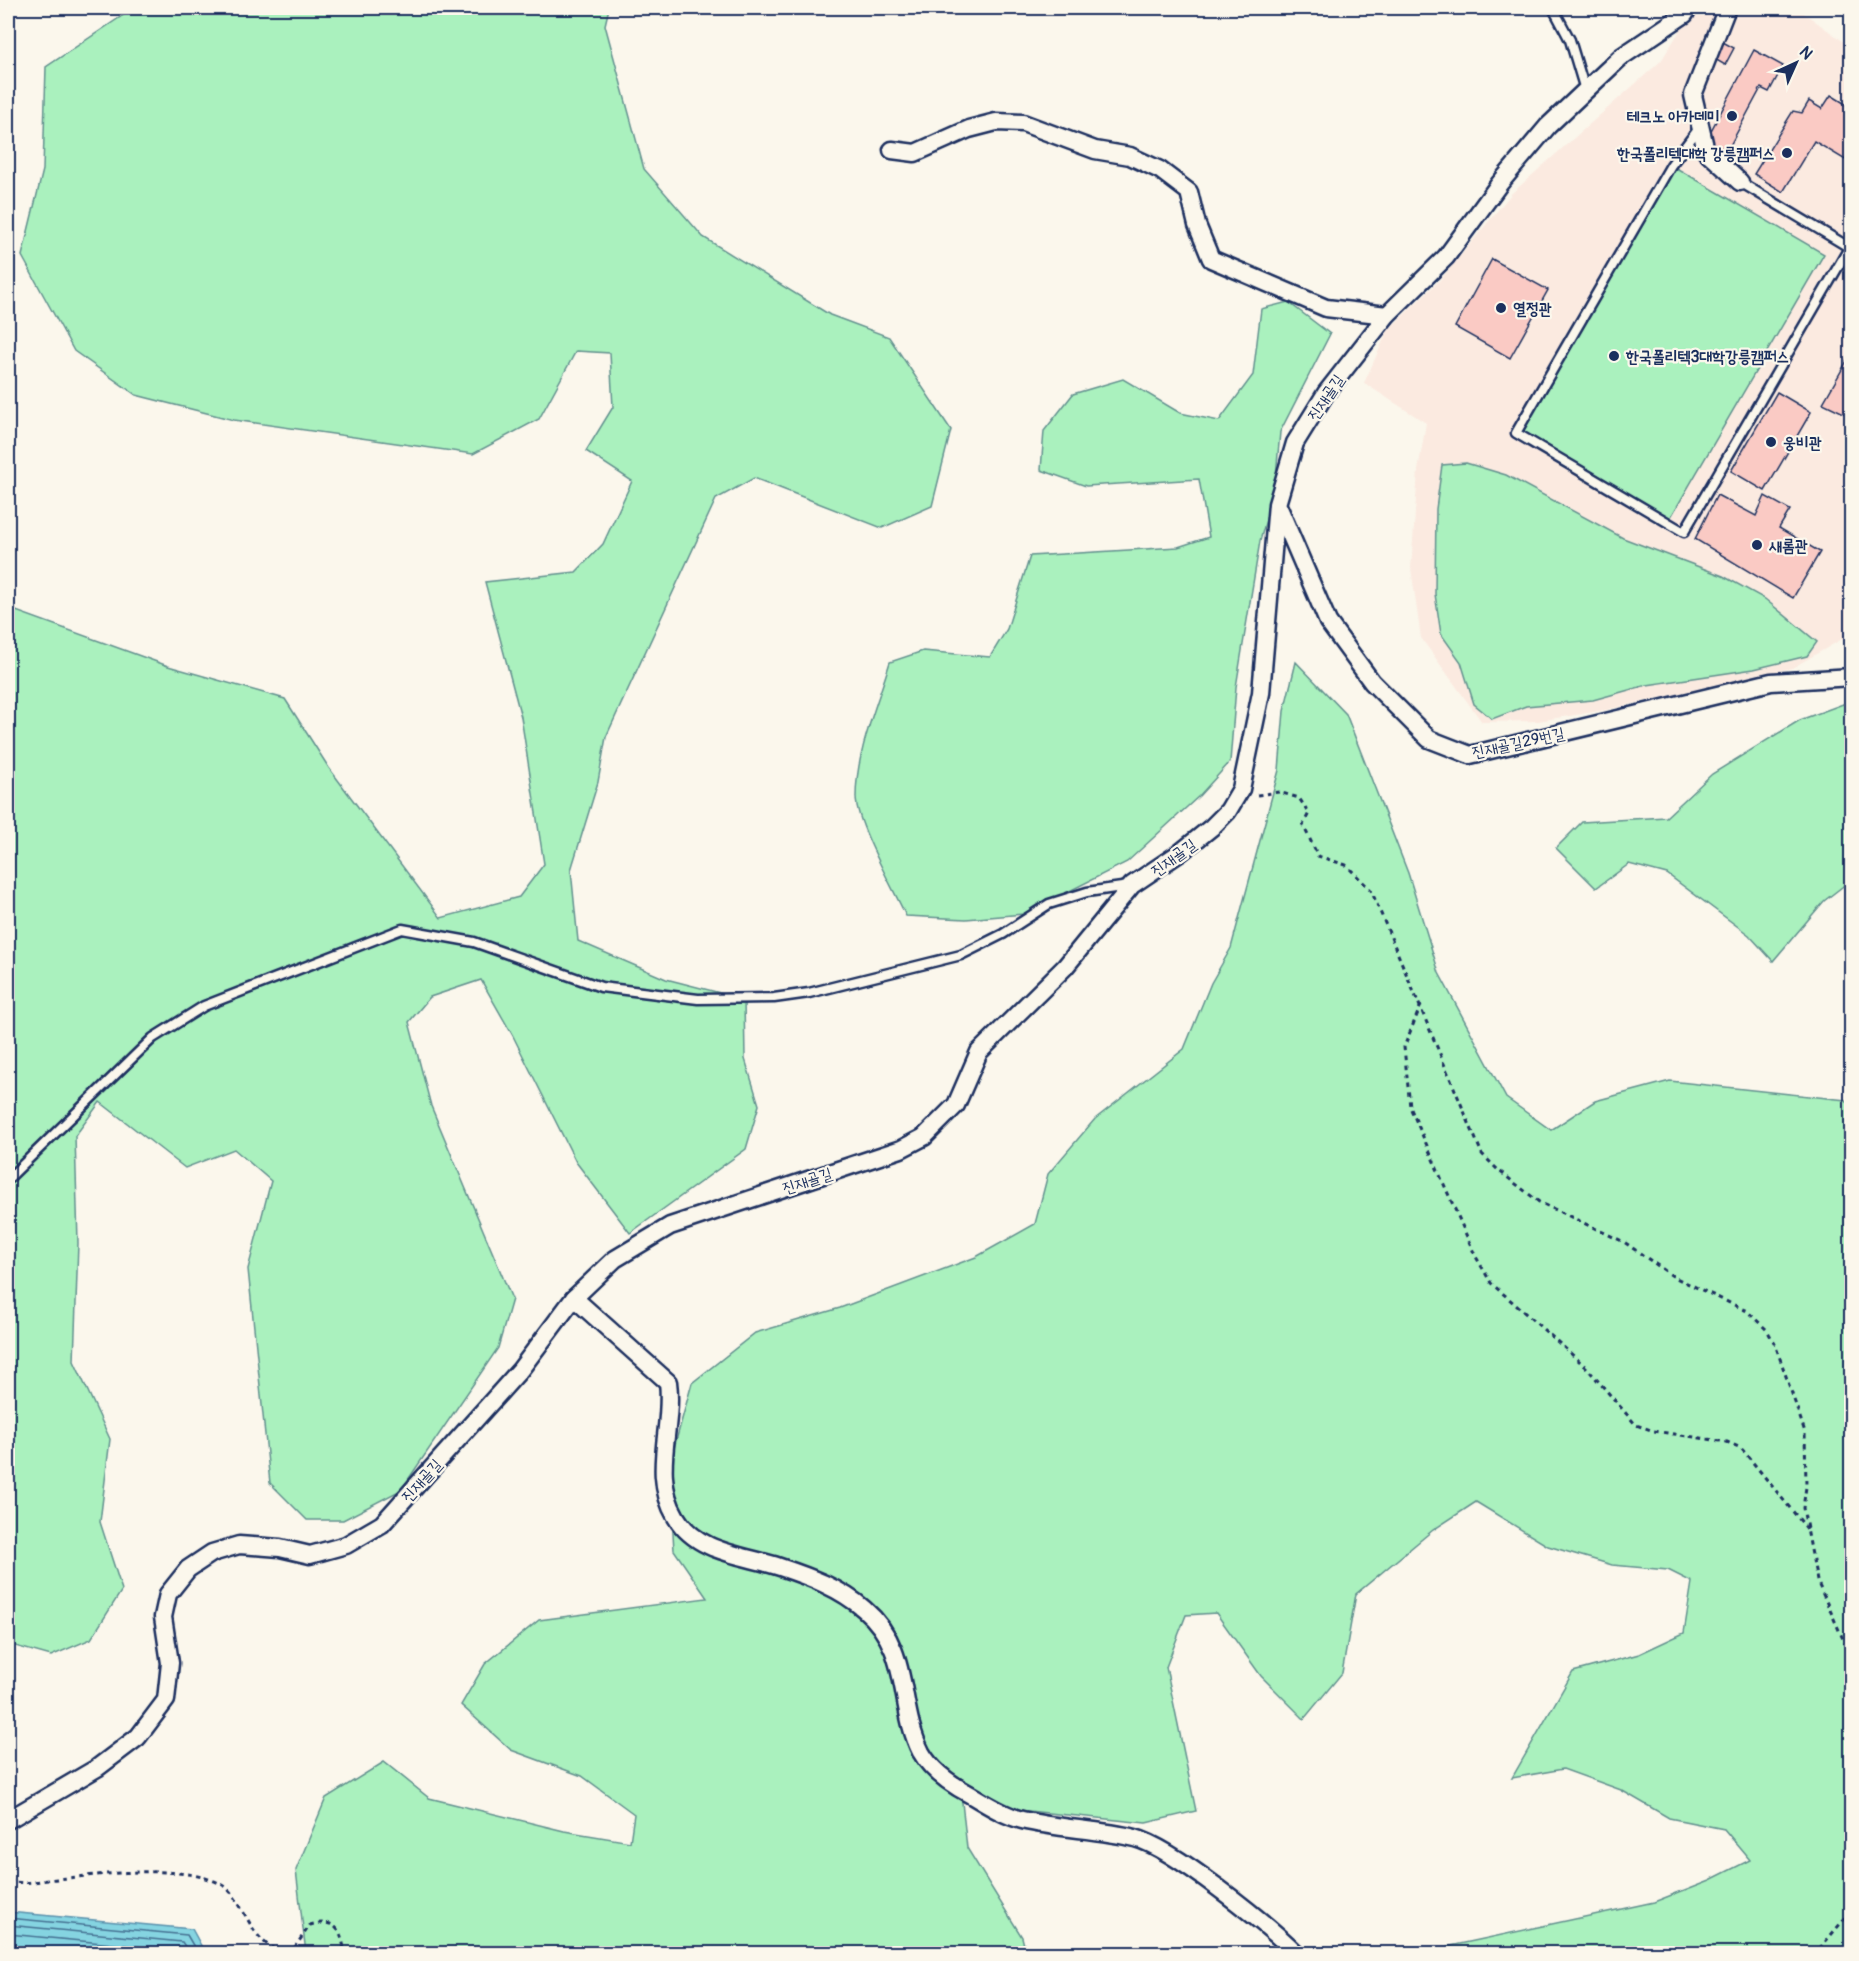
<svg xmlns="http://www.w3.org/2000/svg" width="1859" height="1961" font-family="Pangolin,'Poor Story',sans-serif">
	<style>
		.built { fill: #fbeae0 }
		.green { fill: #aaf1be; stroke: #62908e; stroke-width: 1.5 }
		.water { fill: #85d4e1; stroke: #5b92ad; stroke-width: 1.5 }
		.lines { fill: none; stroke-linecap: round; stroke-linejoin: round }
		.shore { stroke: #457192; stroke-width: 1.5 }
		.building { fill: #facac4; stroke: #1b2f5e; stroke-width: 1.5 }
		.lane-casing { stroke: #1b2f5e; stroke-width: 13 }
		.street-casing { stroke: #1b2f5e; stroke-width: 21 }
		.path { stroke: #1b2f5e; stroke-width: 3; stroke-dasharray: 4.5 4.5; stroke-linecap: butt }
		.lane { stroke: #fbf7ec; stroke-width: 8 }
		.street { stroke: #fbf7ec; stroke-width: 16 }
		.poi-dot { fill: #1b2f5e; stroke: #fbf7ec; stroke-width: 2 }
		.labels { text-anchor: middle; stroke-width: 4.5; stroke-linejoin: round; paint-order: stroke }
		.poi-label { font-size: 16px; font-weight: bold; fill: #1b2f5e; stroke: #fbf7ec; text-anchor: start }
		.street-label { font-size: 16px; fill: #1b2f5e; stroke: #fbf7ec }
	</style>
	<rect width="100%" height="100%" fill="#fbf7ec"/>
	<filter id="ink" filterUnits="userSpaceOnUse"><feTurbulence type="fractalNoise" baseFrequency=".0167" numOctaves="2"/><feDisplacementMap in="SourceGraphic" scale="12" xChannelSelector="R" yChannelSelector="G"/><feConvolveMatrix kernelMatrix="1 2 1 2 8 2 1 2 1" color-interpolation-filters="sRGB"/></filter>
	<g filter="url(#ink)">
		<path class="built" d="M1694 8H1797L1851 47V634L1792 668 1606 710 1538 721 1482 722 1421 638 1411 568 1418 471 1426 423 1364 383 1388 330 1442 278 1512 193 1661 61Z"/>
		<g class="green">
			<path d="M134 8H609L605 25 644 169 703 237 830 315 889 337 951 430 932 506 882 528 754 478 716 499 606 737 598 782 571 870 578 941 666 979 744 999 745 1059 759 1105 746 1149 630 1233 576 1162 513 1036 481 980 430 997 409 1022 431 1106 512 1299 498 1348 401 1490 343 1520H307L270 1483 248 1269 271 1181 234 1149 185 1168 100 1102 75 1136 78 1243 74 1361 110 1439 100 1522 122 1590 91 1639 51 1656 8 1644V608L168 666 285 699 329 768 441 918 519 897 544 864 521 717 485 582 576 572 603 544 632 481 586 451 613 407 610 353 576 351 539 419 473 454 234 420 136 395 74 351 22 256 43 170 46 67Z"/>
			<path d="M1671 165 1824 254 1668 522 1516 433Z"/>
			<path d="M1288 302 1330 334 1280 432 1275 487 1260 541 1236 687 1230 762 1199 796 1127 862 1024 914 966 919 906 916C894 890 856 823 856 797 856 752 877 705 890 662L923 651 990 657 1007 629 1030 556 1178 547 1209 537 1199 479 1086 486 1041 470 1044 431 1073 394 1123 379 1180 413 1219 421 1253 375 1261 309Z"/>
			<path d="M1466 463 1506 475 1623 538 1723 576 1765 599 1817 642 1807 656 1754 669 1647 685 1593 700 1526 706 1492 719 1474 704 1461 662 1441 634 1435 594 1436 509 1442 465Z"/>
			<path d="M1296 662 1346 714 1408 873 1439 973 1506 1098 1551 1130 1595 1101 1670 1081 1846 1100 1851 1106V1953H1418L1654 1902 1710 1880 1750 1860 1724 1829 1669 1818 1621 1790 1563 1769 1512 1778 1573 1672 1639 1654 1684 1633 1692 1582 1668 1570 1612 1565 1548 1546 1476 1502 1433 1530 1356 1594 1342 1673 1304 1719 1261 1676 1216 1613 1186 1615 1166 1667 1196 1811 1146 1823 1009 1809 961 1793 967 1848 1022 1937 1026 1953H306L296 1870 326 1798 384 1762 429 1798 564 1831 630 1842 634 1814 582 1776 511 1750 461 1705 485 1664 539 1620 707 1598 674 1550 669 1466 692 1383 755 1333 840 1308 976 1257 1035 1224 1048 1174 1095 1119 1184 1049 1211 983 1231 948 1279 770 1284 711Z"/>
			<path d="M1851 701V880L1824 901 1773 961 1749 935 1667 874 1629 864 1596 888 1556 848 1582 822 1666 817 1712 774 1800 720Z"/>
		</g>
		<path class="water" d="M8 1912 192 1929 205 1953H8Z"/>
		<g class="lines">
			<g class="shore">
				<path d="M8 1918 187 1935 198 1954"/>
				<path d="M8 1925 182 1942 190 1954"/>
				<path d="M8 1934 176 1950 179 1954"/>
			</g>
		</g>
		<g class="building">
			<path d="M1721 41 1734 48 1725 65 1713 58Z"/>
			<path d="M1754 50 1783 66 1769 92 1761 88 1727 151 1706 140Z"/>
			<path d="M1831 95 1852 108V164L1814 141 1783 192 1754 174 1793 111 1802 113 1809 101 1822 109Z"/>
			<path d="M1492 259 1548 290 1510 358 1455 327Z"/>
			<path d="M1852 352V417L1823 403Z"/>
			<path d="M1777 392 1811 412 1765 491 1731 471Z"/>
			<path d="M1717 495 1756 516 1765 496 1790 510 1779 528 1820 552 1793 598 1695 539Z"/>
		</g>
		<g class="lines">
			<defs>
				<g id="lane">
					<path d="M1553 8 1570 40 1585 90"/>
					<path d="M1700 127 1671 165 1516 433 1684 532 1849 248"/>
					<path d="M1740 182 1852 249"/>
					<path d="M8 1179 153 1038 204 1006 402 929 474 942 601 987 698 999 774 998 809 993 961 955 1003 934 1049 904 1087 892 1129 886"/>
				</g>
				<g id="street">
					<path d="M1727 8 1693 95 1706 151 1740 182"/>
					<path d="M892 150 915 153 969 129 996 122 1023 123 1095 150 1130 156 1160 170 1189 192 1197 225 1211 259 1326 308 1387 315"/>
					<path d="M1279 508 1328 622 1372 682 1429 739 1470 755 1771 682 1852 677"/>
					<path d="M574 1298 668 1382C674 1427 650 1474 676 1517 697 1553 744 1555 780 1567 810 1577 840 1588 864 1609 912 1650 897 1705 921 1752 932 1772 952 1785 971 1795 986 1804 1005 1816 1022 1820 1059 1829 1098 1829 1135 1838 1173 1848 1267 1924 1297 1954"/>
					<path d="M8 1820 97 1768 138 1737 166 1700 170 1663 163 1617 168 1594 188 1569 212 1553 239 1545 280 1548 310 1555 346 1545 382 1524 520 1370 574 1298 615 1259 670 1226 901 1149 924 1137 956 1105 979 1052 1065 967 1132 885 1181 852 1212 827 1228 811 1241 789 1261 693 1277 504 1295 443 1326 393 1387 315 1446 257 1500 183 1548 126 1621 57 1685 14 1688 8"/>
				</g>
			</defs>
			<use href="#lane" class="lane-casing"/>
			<use href="#street" class="street-casing"/>
			<g class="path">
				<path d="M1257 795 1279 792 1299 798 1309 813 1303 825 1318 856 1346 865 1371 890 1482 1154 1498 1170 1539 1202 1624 1242 1674 1277 1747 1311 1767 1330 1775 1344 1805 1432 1806 1487 1803 1508 1817 1581 1852 1659"/>
				<path d="M1421 1005 1404 1047 1410 1107 1475 1255 1491 1283 1586 1367 1636 1425 1654 1431 1727 1442 1741 1448 1808 1530"/>
				<path d="M8 1880C24 1886 40 1880 57 1879 100 1875 160 1866 202 1877 209 1879 222 1883 227 1888 249 1911 253 1951 291 1953L310 1925C336 1918 341 1929 345 1954"/>
				<path d="M1838 1954 1820 1948 1852 1910"/>
			</g>
			<use href="#lane" class="lane"/>
			<use href="#street" class="street"/>
		</g>
	</g>
	<g class="poi-dot">
		<circle cx="1732" cy="116" r="6"/>
		<circle cx="1787" cy="153" r="6"/>
		<circle cx="1501" cy="308" r="6"/>
		<circle cx="1614" cy="356" r="6"/>
		<circle cx="1771" cy="442" r="6"/>
		<circle cx="1757" cy="545" r="6"/>
	</g>
	<g class="labels">
		<g class="poi-label">
			<text x="1720" y="122" text-anchor="end">테크노 아카데미</text>
			<text x="1775" y="159" text-anchor="end">한국폴리텍대학 강릉캠퍼스</text>
			<text x="1513" y="314">열정관</text>
			<text x="1626" y="362">한국폴리텍3대학강릉캠퍼스</text>
			<text x="1783" y="448">웅비관</text>
			<text x="1769" y="551">새롬관</text>
		</g>
		<g class="street-label">
			<text transform="translate(1325 397) rotate(-56)" y="6">진재골길</text>
			<text transform="translate(1518 742) rotate(-12)" y="6">진재골길29번길</text>
			<text transform="translate(1173 857) rotate(-36)" y="6">진재골길</text>
			<text transform="translate(807 1180) rotate(-18)" y="6">진재골길</text>
			<text transform="translate(421 1480) rotate(-48)" y="6">진재골길</text>
		</g>
	</g>
	<rect width="1859" height="1961" fill="none" stroke="#fbf7ec" stroke-width="30"/>
	<rect x="15" y="15" width="1829" height="1931" fill="none" stroke="#1b2f5e" stroke-width="2" filter="url(#ink)"/>
	<g transform="translate(1796 63) rotate(45)" stroke="#fbf7ec" stroke-width="4.5" paint-order="stroke">
	<path d="M0-4.5L10 22L0 15L-10 22Z" fill="#1b2f5e"/>
	<text y="-9" font-size="16" font-weight="bold" text-anchor="middle" fill="#1b2f5e">N</text>
	</g>
</svg>
